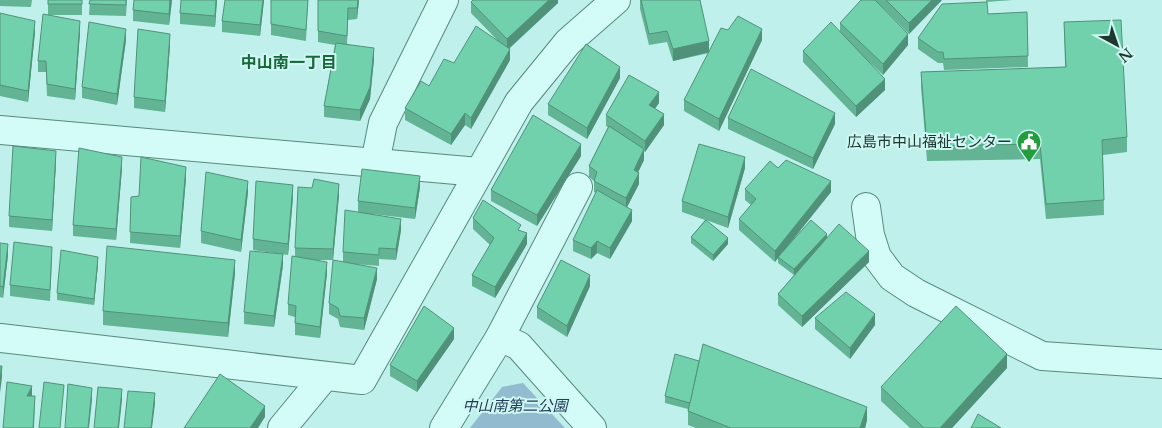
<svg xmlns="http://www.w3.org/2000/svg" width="1162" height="428" font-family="'Libre Baskerville','Noto Sans JP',serif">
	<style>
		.green { fill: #92bbcf }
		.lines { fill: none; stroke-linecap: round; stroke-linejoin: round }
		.minor-casing { stroke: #568a7d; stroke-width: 30 }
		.minor { stroke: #d3fbf7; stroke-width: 28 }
		.wall { fill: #62b495 }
		.shaded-wall { fill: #509279 }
		.building { fill: #72d1ad; stroke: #509279 }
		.labels { text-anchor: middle; stroke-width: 4; stroke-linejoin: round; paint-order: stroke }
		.poi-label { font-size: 15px; fill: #1c3930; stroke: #cff7f4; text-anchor: end }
		.park-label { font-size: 15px; font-style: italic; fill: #213e56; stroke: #cff7f4 }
		.neighbourhood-label { font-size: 16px; font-weight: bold; fill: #18683a; stroke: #cff7f4 }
	</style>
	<rect width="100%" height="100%" fill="#bff0ec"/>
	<path class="green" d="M523 383 565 428H470L502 387Z"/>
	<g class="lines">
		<defs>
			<g id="minor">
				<path d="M0 130 479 172"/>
				<path d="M375 163 383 123 444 0"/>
				<path d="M866 207 870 235 877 257 892 277 916 293 1042 356 1162 364"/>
				<path d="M500 337 578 187"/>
				<path d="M0 338 362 380 519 102 568 42 616 0"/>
				<path d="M282 428 325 376"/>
				<path d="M444 428 500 337 519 346 592 428"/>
			</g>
		</defs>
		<use href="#minor" class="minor-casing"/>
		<use href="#minor" class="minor"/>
	</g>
	<g class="wall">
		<path d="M0 0H32L31 7 0 6Z"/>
		<path d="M48 0H82V15H49L80 32 75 100 47 96 46 72H38V61L48 15Z"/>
		<path d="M90 0H127L126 16 89 15Z"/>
		<path d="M172 0 169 25 133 21V10Z"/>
		<path d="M217 0 215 27 180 24V13Z"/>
		<path d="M264 0 260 36 222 32V21Z"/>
		<path d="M271 0H308L306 41 271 35Z"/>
		<path d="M318 0H359L357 19 348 20 347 45 374 59 370 99 360 121 324 117V106L335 45 318 42Z"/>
		<path d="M558 0V3L509 49 510 60 471 129 465 125 451 145 405 120V108L429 86 500 43 471 13V2Z"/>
		<path d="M640 0H700L709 52 728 30 762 40 719 131 684 111V100L709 53 673 61 667 42 649 45 640 9Z"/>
		<path d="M875 0H942L909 34Z"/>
		<path d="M986 0H1013L986 2Z"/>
		<path d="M1027 12 1028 67 944 70 943 63H938L918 49V38L988 14Z"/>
		<path d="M0 13 35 32 28 102 0 96Z"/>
		<path d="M1064 22 1127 137V152L1103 155 1104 215 1046 219 1040 159 927 161 921 87V72L1065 67Z"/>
		<path d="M840 23 908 45 883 75 860 53 885 90 856 117 803 62V51L840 31Z"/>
		<path d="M126 40 117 105 82 98V87Z"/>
		<path d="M170 45 165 112 134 108V97Z"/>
		<path d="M620 78 587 139 548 115V104Z"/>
		<path d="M659 103 655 109 664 125 645 152 644 151V160L638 172 639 184 627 207 632 221 610 259 597 253 591 259 573 251V240L596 193 594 192V181L589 177V166L608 127 606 126V115Z"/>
		<path d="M728 118 835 124 813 169 728 129Z"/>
		<path d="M581 156 537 226 491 201V190Z"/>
		<path d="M56 162 52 231 9 227V216Z"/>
		<path d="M122 168 116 240 73 236V225Z"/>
		<path d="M745 168 728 228 706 220 728 244 713 261 691 243V237L705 220 682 212V201Z"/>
		<path d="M778 168 831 192 787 247 827 237 869 262 802 327 778 305V294L794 275 778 263V257L775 262 739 230V219L751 205 745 200V189Z"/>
		<path d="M186 178 180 248 130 243 131 197 139 196Z"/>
		<path d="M420 187 415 219 372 214 401 230 396 260 379 259V266L354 264 377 279 364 330 340 327 338 319 329 314V303L343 262V252L358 212V201Z"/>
		<path d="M248 192 241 252 201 243V231Z"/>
		<path d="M339 195 333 260H313L327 273 320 338 295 335V317L288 315V304L295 257V248Z"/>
		<path d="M293 197 288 255 253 250V239Z"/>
		<path d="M473 218 521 231 527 244 495 298 472 286V275L490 245 473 229Z"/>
		<path d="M0 243 8 255 3 298 0 297Z"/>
		<path d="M52 258 50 301 10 296V285Z"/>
		<path d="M98 264 94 305 57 300V293Z"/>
		<path d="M283 265 274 327 244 324V312Z"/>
		<path d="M235 273 228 337 103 325V311Z"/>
		<path d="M590 286 567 337 537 318V307Z"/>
		<path d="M815 318 875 325 850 359 815 329Z"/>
		<path d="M454 339 417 392 390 376V365Z"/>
		<path d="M1007 368 952 428H910L881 401V387Z"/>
		<path d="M665 396 867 420 865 428H696L688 425V409L665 403Z"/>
	</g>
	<g class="shaded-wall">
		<path d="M170 0H172L169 25V14Z"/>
		<path d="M216 0H217L215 27V16Z"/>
		<path d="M263 0H264L260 36V25Z"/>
		<path d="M358 0H359L357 19V8Z"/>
		<path d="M549 0H558V3L507 50V39Z"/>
		<path d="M932 0H942L909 34V23Z"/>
		<path d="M35 21V32L28 102V91Z"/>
		<path d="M80 21V32L75 100V89Z"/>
		<path d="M126 29V40L117 105V94Z"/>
		<path d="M762 29V40L719 131V119Z"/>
		<path d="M170 34V45L165 112V101Z"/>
		<path d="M908 34V45L883 75V64Z"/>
		<path d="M709 41V52L673 61V49Z"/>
		<path d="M374 48V59L370 99 360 121V110Z"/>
		<path d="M510 49V60L471 129V118Z"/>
		<path d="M620 67V78L587 139V128Z"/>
		<path d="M885 79V90L856 117V106Z"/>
		<path d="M659 92V103L649 116V105Z"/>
		<path d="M465 113V125L451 145V134Z"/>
		<path d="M835 113V124L813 169V158Z"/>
		<path d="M664 114V125L645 152V141Z"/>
		<path d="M581 144V156L537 226V215Z"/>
		<path d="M644 149V160L634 181V170Z"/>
		<path d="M56 151V162L52 231V220Z"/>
		<path d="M122 157V168L116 240V229Z"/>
		<path d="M745 157V168L728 228V217Z"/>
		<path d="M186 167V178L180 248V236Z"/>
		<path d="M639 173V184L626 209V198Z"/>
		<path d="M420 176V187L415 219V208Z"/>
		<path d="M248 181V192L241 252V240Z"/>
		<path d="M831 181V192L775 262V251Z"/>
		<path d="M339 184V195L333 260V249Z"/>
		<path d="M293 185V197L288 255V244Z"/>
		<path d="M632 210V221L610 259V248Z"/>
		<path d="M401 219V230L396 260V249Z"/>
		<path d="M527 233V244L495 298V287Z"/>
		<path d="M827 234V241L794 276V269Z"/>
		<path d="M728 238V244L713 261V255Z"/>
		<path d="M597 241V253L591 259V248Z"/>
		<path d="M8 244V255L3 298V287Z"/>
		<path d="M869 251V262L802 327V316Z"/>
		<path d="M283 254V265L274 327V316Z"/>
		<path d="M98 257V264L94 305V299Z"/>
		<path d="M235 260V273L228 337V323Z"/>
		<path d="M327 262V273L320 338V327Z"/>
		<path d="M377 268V279L364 330V318Z"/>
		<path d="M590 275V286L567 337V326Z"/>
		<path d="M875 314V325L850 359V348Z"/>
		<path d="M454 328V339L417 392V381Z"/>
		<path d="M1007 354V368L952 428H940Z"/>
		<path d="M2 366V377L0 393V382Z"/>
		<path d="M32 386V397L27 396Z"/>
		<path d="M92 388V400L89 428H88Z"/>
		<path d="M122 389V400L119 428H118Z"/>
		<path d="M155 393V404L152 428H151Z"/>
		<path d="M35 396 34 428H33Z"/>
		<path d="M265 406V417L258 428H250Z"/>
		<path d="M867 407V420L865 428H860Z"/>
	</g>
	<g class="building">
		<rect x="48" y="0" width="34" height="4"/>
		<path d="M90 0H126V5L89 4Z"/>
		<path d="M134 0H170L169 14 133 10Z"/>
		<path d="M181 0H216L215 16 180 13Z"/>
		<path d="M225 0H263L260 25 222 21Z"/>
		<path d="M271 0H308L306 30 271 24Z"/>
		<path d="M318 0H358L357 8H348L347 36 318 31Z"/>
		<path d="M473 0H549L507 39 471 2Z"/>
		<path d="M641 0H700L709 41 673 49 667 31 649 34Z"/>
		<path d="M861 0H875L908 34 883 64 840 23Z"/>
		<path d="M886 0H932L909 23Z"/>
		<path d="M987 2 988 14 1027 12 1028 56 944 59 943 52H938L918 38 942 4Z"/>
		<path d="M0 13 35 21 28 91 0 85Z"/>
		<path d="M43 14 80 21 75 89 47 84 46 61H38Z"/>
		<path d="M738 16 762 29 719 119 684 100 721 28 728 30Z"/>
		<path d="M1121 20 1127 137 1102 140 1104 200 1046 204 1040 144 927 146 921 72 1066 67 1064 22Z"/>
		<path d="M89 22 126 29 117 94 82 87Z"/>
		<path d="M831 22 885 79 856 106 803 51Z"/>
		<path d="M476 26 510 49 471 118 465 113 451 134 405 108 421 81 429 86 444 59 454 63Z"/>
		<path d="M138 29 170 34 165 101 134 97Z"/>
		<path d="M336 43 374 48 370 87 360 110 324 106Z"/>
		<path d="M586 44 620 67 587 128 548 104Z"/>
		<path d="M751 69 835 113 813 158 728 118Z"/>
		<path d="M629 75 659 92 649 105 664 114 645 141 606 115Z"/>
		<path d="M533 115 581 144 537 215 491 190Z"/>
		<path d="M609 126 644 149 634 170 639 173 626 198 594 181 597 172 589 166Z"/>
		<path d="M699 144 745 157 728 217 682 201Z"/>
		<path d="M13 146 56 151 52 220 9 216Z"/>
		<path d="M79 148 122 157 116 229 73 225Z"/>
		<path d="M141 157 186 167 180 236 130 232 131 197 139 196Z"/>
		<path d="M786 160 831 181 775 251 739 219 756 199 745 189 770 161 778 168Z"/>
		<path d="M362 169 420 176 415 208 358 201Z"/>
		<path d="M206 172 248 181 241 240 201 231Z"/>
		<path d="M314 179 339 184 333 249 295 248 298 187 312 188Z"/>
		<path d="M256 181 293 185 288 244 253 239Z"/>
		<path d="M597 190 632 210 610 248 597 241 591 248 573 240Z"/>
		<path d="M483 200 521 225 518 230 527 233 495 287 472 275 494 238 473 218Z"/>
		<path d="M345 210 401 219 396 249 379 248V255L343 252Z"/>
		<path d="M706 220 728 238 713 255 691 237Z"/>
		<path d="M811 220 827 234 794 269 778 257Z"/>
		<path d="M839 224 869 251 802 316 778 294Z"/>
		<path d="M14 242 52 247 50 290 10 285Z"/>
		<path d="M0 243 8 244 3 287 0 286Z"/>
		<path d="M107 246 235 260 228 323 103 311Z"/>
		<path d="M61 250 98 257 94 299 57 293Z"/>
		<path d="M250 251 283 254 274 316 244 312Z"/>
		<path d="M292 256 327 262 320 327 295 323 296 306 288 304Z"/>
		<path d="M333 260 377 268 364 318 340 316 338 308 329 303Z"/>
		<path d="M561 260 590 275 567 326 537 307Z"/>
		<path d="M846 292 875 314 850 348 815 318Z"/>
		<path d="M424 306 454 328 417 381 390 365Z"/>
		<path d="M956 306 1007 354 940 428H924L881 387Z"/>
		<path d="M703 344 867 407 860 428H731L688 411Z"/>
		<path d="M675 354 699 361 690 403 665 396Z"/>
		<path d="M0 366H2L0 382Z"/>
		<path d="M220 374 265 406 250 428H184Z"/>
		<path d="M7 382 32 386 27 396H35L33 428H3Z"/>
		<path d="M44 382 64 385 60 428H39Z"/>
		<path d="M68 384 92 388 88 428H65Z"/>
		<path d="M98 387 122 389 118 428H94Z"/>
		<path d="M128 391 155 393 151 428H124Z"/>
		<path d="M978 414 1001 428H971Z"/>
	</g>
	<defs>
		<symbol id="civic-pin" viewBox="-11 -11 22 30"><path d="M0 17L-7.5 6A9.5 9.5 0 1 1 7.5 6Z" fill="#239d3b" stroke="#cff7f4"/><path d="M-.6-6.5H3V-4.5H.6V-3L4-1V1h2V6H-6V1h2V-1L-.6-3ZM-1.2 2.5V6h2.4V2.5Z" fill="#fff"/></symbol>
	</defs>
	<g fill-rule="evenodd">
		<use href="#civic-pin" x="1015" y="128" width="28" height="38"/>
	</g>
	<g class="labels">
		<g class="poi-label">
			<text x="1012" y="147">広島市中山福祉センター</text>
		</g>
		<g class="park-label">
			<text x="515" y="411">中山南第二公園</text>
		</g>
		<g class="neighbourhood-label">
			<text x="289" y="68">中山南一丁目</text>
		</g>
	</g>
	<g transform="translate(1117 45) rotate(140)" stroke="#cff7f4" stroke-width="4" paint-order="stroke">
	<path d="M0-4L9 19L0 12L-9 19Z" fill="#1c3930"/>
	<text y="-8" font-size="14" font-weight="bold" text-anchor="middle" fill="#1c3930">N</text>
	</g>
</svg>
